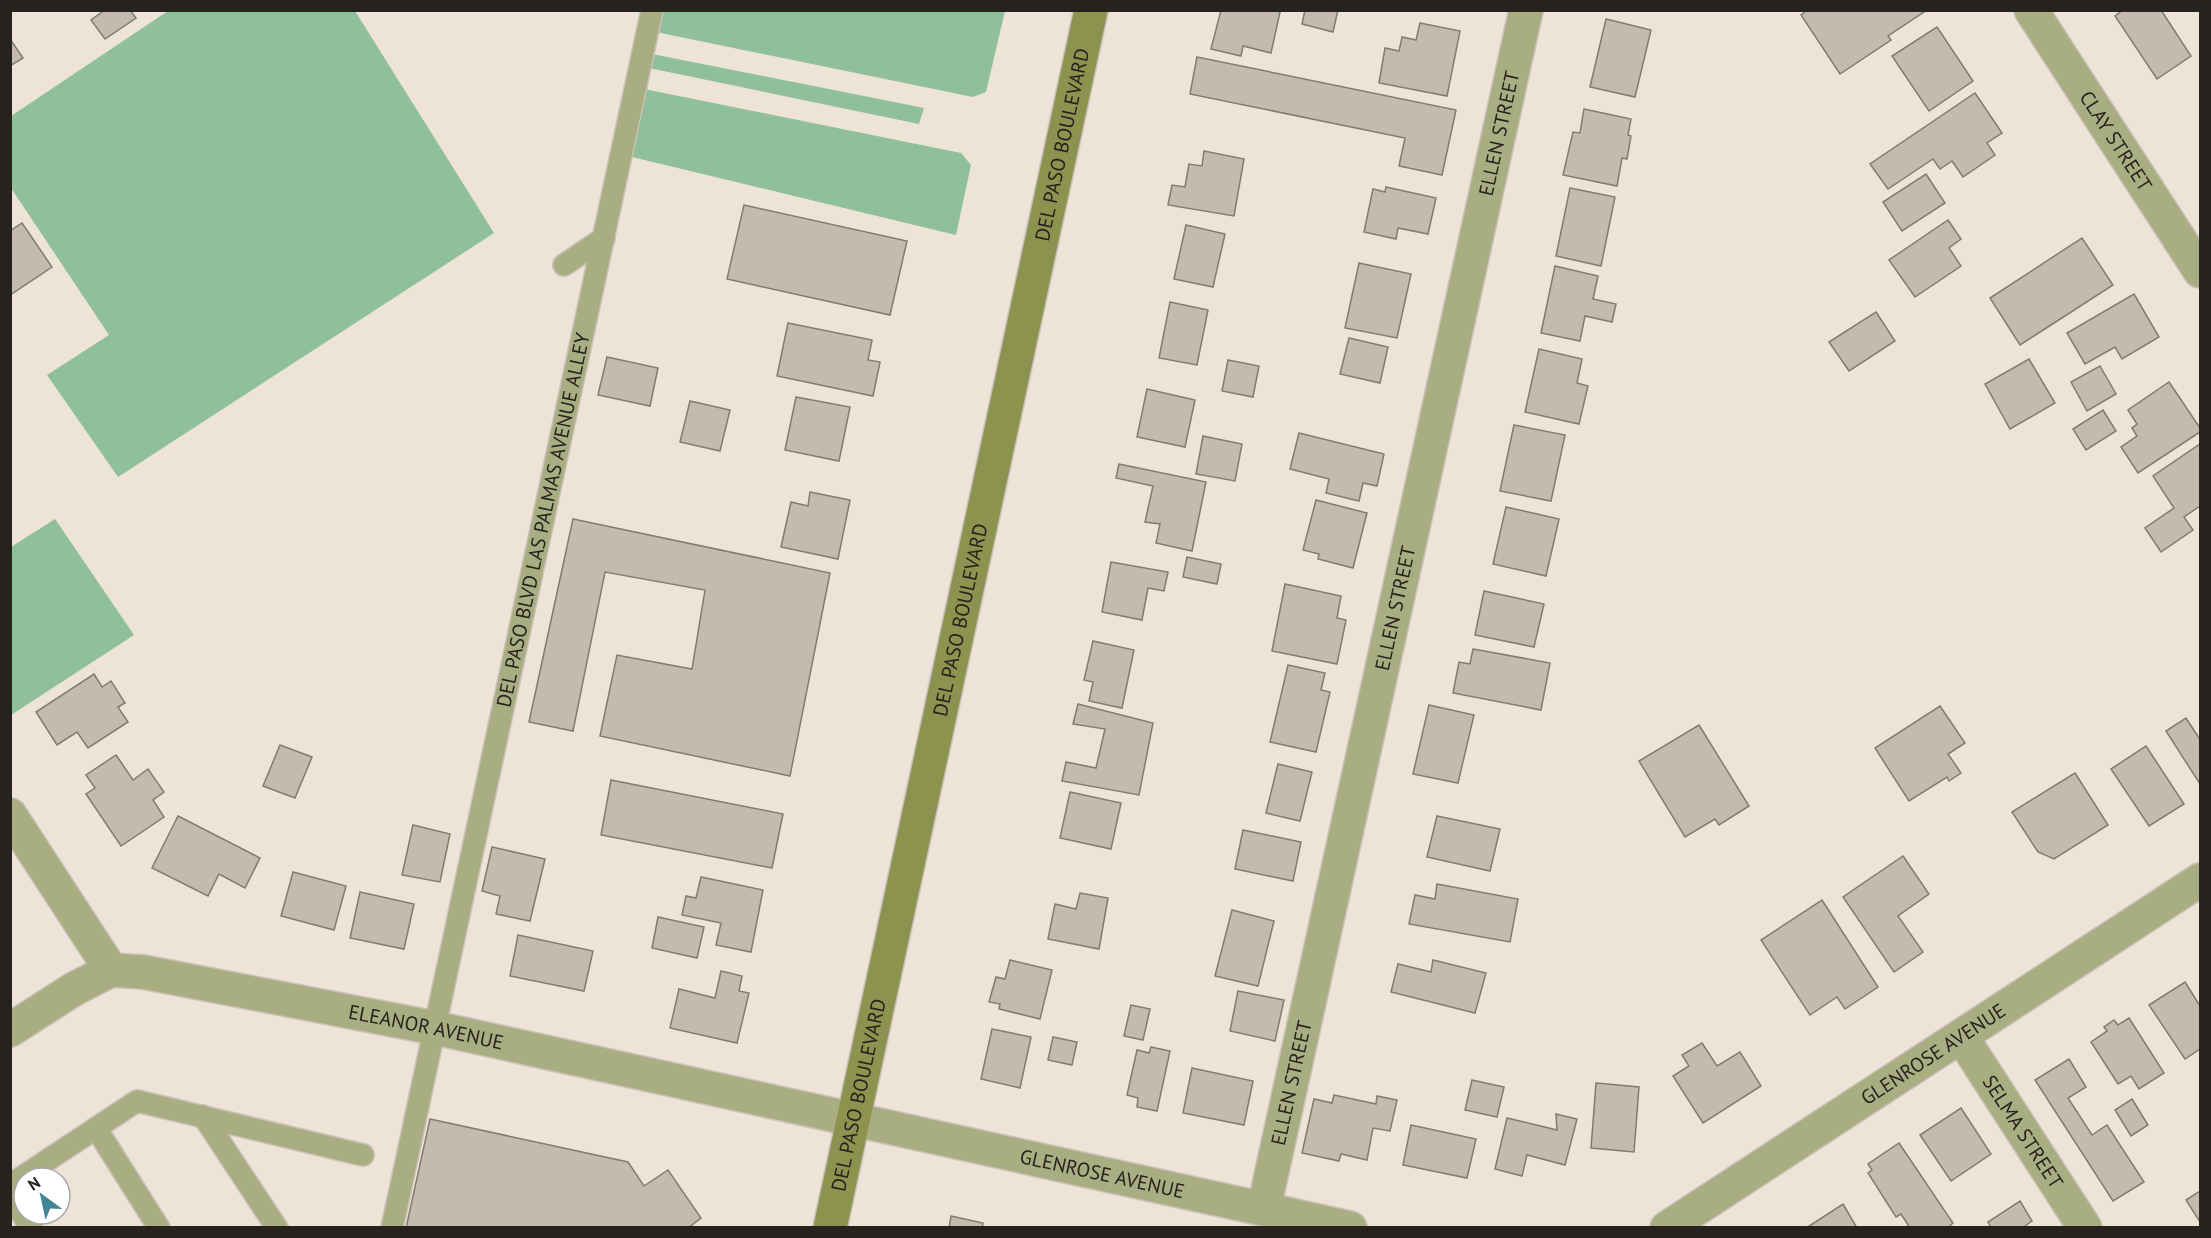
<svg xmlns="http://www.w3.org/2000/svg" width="2211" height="1238" font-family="'PT Sans',sans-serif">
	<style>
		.green { fill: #8fc099 }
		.building { fill: #c4bbae; stroke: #847b70; stroke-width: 1.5 }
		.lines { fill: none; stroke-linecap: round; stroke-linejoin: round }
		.service-casing { stroke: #c9c0b6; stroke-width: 24 }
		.minor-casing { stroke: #c9c0b6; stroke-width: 36 }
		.secondary-casing { stroke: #c9c0b6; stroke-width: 36 }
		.service { stroke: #a8ae82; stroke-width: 21 }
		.minor { stroke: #a8ae82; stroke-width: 33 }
		.secondary { stroke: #8b934f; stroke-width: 33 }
		.labels { text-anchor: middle; stroke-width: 4.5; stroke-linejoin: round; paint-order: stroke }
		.street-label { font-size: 20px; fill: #26221d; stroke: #fff }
	</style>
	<rect width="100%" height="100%" fill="#ede3d7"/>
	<g class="green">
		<path d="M168 11H355L494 233 118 477 47 375 109 335 11 188V116Z"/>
		<path d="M661 11H1005L986 92 973 97 656 32Z"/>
		<path d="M652 54 924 108 919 124 649 68Z"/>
		<path d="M644 89 961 153 971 165 956 235 632 157Z"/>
		<path d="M55 519 134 635 11 715V547Z"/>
	</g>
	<g class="building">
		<path d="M105 10H130L136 18 105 39 91 20Z"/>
		<path d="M1221 10H1273L1280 12 1271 53 1243 46 1241 56 1211 49Z"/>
		<path d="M1305 10H1338L1333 32 1302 24Z"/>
		<path d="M1807 10H1927L1888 36 1891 40 1840 74 1801 15Z"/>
		<path d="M2123 10H2161L2191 56 2157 79 2115 16Z"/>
		<path d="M1606 19 1651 30 1635 97 1590 87Z"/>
		<path d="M1420 23 1460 31 1447 96 1379 83 1385 48 1399 51 1402 37 1416 40Z"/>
		<path d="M1937 27 1973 81 1929 111 1892 56Z"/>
		<path d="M10 39 23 58 10 66Z"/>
		<path d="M1197 57 1456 110 1442 175 1399 166 1405 138 1190 94Z"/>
		<path d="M1975 93 2002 133 1987 143 1995 155 1963 177 1952 161 1940 169 1933 159 1888 189 1870 164Z"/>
		<path d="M1584 109 1631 119 1628 135 1631 136 1627 159 1622 158 1617 186 1563 175 1573 132 1580 133Z"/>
		<path d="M1204 151 1244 159 1234 216 1168 205 1172 185 1185 187 1189 164 1202 166Z"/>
		<path d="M1926 174 1945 203 1902 231 1883 202Z"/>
		<path d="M1386 187 1436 198 1428 234 1398 228 1396 239 1364 232 1373 189 1385 192Z"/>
		<path d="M1570 188 1615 197 1601 266 1556 256Z"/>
		<path d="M744 205 907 241 890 315 727 279Z"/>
		<path d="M1948 220 1961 239 1949 248 1961 266 1915 297 1889 260Z"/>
		<path d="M22 223 52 267 10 295V231Z"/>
		<path d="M1186 225 1225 234 1213 287 1174 279Z"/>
		<path d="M2082 238 2113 285 2020 345 1990 298Z"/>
		<path d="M1359 263 1411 274 1397 338 1345 328Z"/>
		<path d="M1555 266 1598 276 1593 299 1616 304 1612 322 1585 316 1580 341 1541 333Z"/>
		<path d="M2134 294 2159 337 2122 359 2115 347 2085 364 2067 333Z"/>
		<path d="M1170 302 1208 310 1197 365 1159 358Z"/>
		<path d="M1876 312 1895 341 1849 371 1829 342Z"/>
		<path d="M788 323 872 340 868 360 880 362 873 396 777 376Z"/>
		<path d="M1349 338 1388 347 1380 383 1340 374Z"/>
		<path d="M1539 349 1582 359 1577 383 1588 386 1579 424 1525 412Z"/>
		<path d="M607 357 658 368 650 406 598 395Z"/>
		<path d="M2029 359 2055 403 2010 429 1985 384Z"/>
		<path d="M1228 360 1259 366 1253 397 1222 391Z"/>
		<path d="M2100 366 2116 394 2087 411 2071 382Z"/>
		<path d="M2169 382 2200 428V432L2138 473 2121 447 2137 436 2132 428 2137 424 2128 410Z"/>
		<path d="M1147 389 1195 400 1185 447 1137 437Z"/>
		<path d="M796 397 850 407 839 461 785 450Z"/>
		<path d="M690 401 730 410 720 451 680 442Z"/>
		<path d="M2103 410 2116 431 2086 450 2073 429Z"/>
		<path d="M1514 425 1565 435 1551 501 1500 491Z"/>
		<path d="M1299 433 1384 454 1377 486 1363 483 1359 501 1326 493 1329 479 1290 469Z"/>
		<path d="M1203 436 1242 444 1235 481 1196 474Z"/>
		<path d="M2200 444V506L2184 517 2193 530 2161 552 2145 528 2174 508 2153 476Z"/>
		<path d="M1119 464 1206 482 1192 551 1156 543 1160 524 1145 522 1153 486 1116 478Z"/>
		<path d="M810 492 850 500 838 559 781 547 791 502 808 506Z"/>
		<path d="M1316 500 1367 513 1353 568 1318 559 1319 554 1303 550Z"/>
		<path d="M1506 507 1559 519 1546 576 1493 564Z"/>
		<path d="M573 519 830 573 790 776 600 736 617 655 692 669 705 590 605 572 573 731 529 722Z"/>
		<path d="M1187 557 1221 564 1217 584 1183 577Z"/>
		<path d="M1111 562 1168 572 1164 591 1148 588 1142 620 1102 612Z"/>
		<path d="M1285 584 1341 596 1337 618 1346 620 1337 664 1272 651Z"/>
		<path d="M1484 591 1544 604 1534 647 1475 635Z"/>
		<path d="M1093 641 1134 650 1122 708 1089 701 1093 682 1084 680Z"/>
		<path d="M1473 649 1550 663 1541 710 1453 693 1459 662 1470 664Z"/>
		<path d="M1288 665 1325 673 1321 690 1330 692 1316 752 1270 742Z"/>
		<path d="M94 674 102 687 111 681 125 703 118 707 128 722 88 748 77 732 57 745 36 712Z"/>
		<path d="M1078 704 1153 723 1139 795 1062 781 1066 762 1096 768 1105 729 1073 724Z"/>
		<path d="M1429 705 1474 715 1458 783 1413 774Z"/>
		<path d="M1940 706 1965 743 1948 754 1961 773 1949 781 1947 777 1909 801 1875 748Z"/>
		<path d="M2186 718 2199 738 2200 737V784L2166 731Z"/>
		<path d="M1699 725 1749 806 1719 825 1715 819 1685 837 1639 761Z"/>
		<path d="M280 745 312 757 295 798 263 786Z"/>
		<path d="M2146 746 2184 804 2149 826 2111 769Z"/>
		<path d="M116 755 133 780 148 769 164 792 153 800 164 817 121 846 86 794 95 788 86 775Z"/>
		<path d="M1278 764 1312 772 1300 821 1266 813Z"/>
		<path d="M2075 773 2108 825 2054 859 2038 852 2012 812Z"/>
		<path d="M611 780 783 814 772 868 601 835Z"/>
		<path d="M1070 792 1121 803 1111 849 1060 838Z"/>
		<path d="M178 816 260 858 245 888 219 874 208 896 152 868Z"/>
		<path d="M1437 816 1500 829 1490 871 1427 857Z"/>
		<path d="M413 825 450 834 440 882 402 875Z"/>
		<path d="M1243 830 1301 842 1293 881 1235 869Z"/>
		<path d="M492 847 545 859 530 921 496 914 500 896 482 891Z"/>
		<path d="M1903 856 1929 894 1898 916 1923 952 1894 972 1843 897Z"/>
		<path d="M293 872 346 886 334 930 281 916Z"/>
		<path d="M701 877 763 890 751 952 716 945 721 923 682 915 686 896 696 898Z"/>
		<path d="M1437 884 1518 899 1510 942 1409 924 1415 895 1435 899Z"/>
		<path d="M360 892 414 904 404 949 350 938Z"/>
		<path d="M1080 893 1108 898 1099 949 1048 939 1055 904 1076 909Z"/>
		<path d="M1822 900 1878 987 1845 1009 1837 997 1810 1015 1761 940Z"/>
		<path d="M1232 910 1274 921 1258 986 1215 976Z"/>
		<path d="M658 917 704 927 697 958 652 948Z"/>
		<path d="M518 935 593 951 584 991 510 976Z"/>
		<path d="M1010 960 1052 970 1040 1019 999 1009 1000 1004 989 1002 996 977 1005 979Z"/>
		<path d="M1433 960 1486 973 1475 1013 1391 992 1398 964 1431 972Z"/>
		<path d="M721 971 742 976 739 991 749 993 737 1043 670 1028 679 989 715 998Z"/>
		<path d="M2185 982 2200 1006V1049L2185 1059 2149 1005Z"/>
		<path d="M1238 991 1284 1000 1275 1041 1230 1031Z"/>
		<path d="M1131 1005 1150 1009 1143 1040 1124 1036Z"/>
		<path d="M2129 1018 2164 1073 2139 1089 2131 1076 2118 1084 2091 1042 2107 1031 2104 1027 2114 1020 2118 1025Z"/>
		<path d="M992 1029 1031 1037 1020 1088 981 1079Z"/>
		<path d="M1053 1037 1077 1042 1072 1065 1048 1060Z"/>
		<path d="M1702 1043 1717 1066 1740 1052 1761 1086 1703 1123 1673 1076 1689 1066 1682 1055Z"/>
		<path d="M1151 1047 1170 1051 1157 1111 1137 1107 1138 1098 1127 1095 1137 1050 1149 1053Z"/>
		<path d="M2069 1059 2086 1087 2068 1098 2092 1135 2107 1125 2144 1182 2113 1201 2035 1080Z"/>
		<path d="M1192 1068 1253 1081 1244 1125 1183 1113Z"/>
		<path d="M1472 1080 1504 1087 1497 1117 1465 1110Z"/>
		<path d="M1596 1083 1639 1087 1634 1152 1591 1148Z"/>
		<path d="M1334 1095 1376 1104 1377 1096 1397 1100 1390 1131 1373 1128 1367 1160 1341 1154 1339 1161 1302 1153 1314 1099 1332 1103Z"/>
		<path d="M2132 1099 2148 1125 2131 1136 2115 1110Z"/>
		<path d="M1961 1108 1991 1154 1951 1181 1920 1135Z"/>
		<path d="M1556 1114 1577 1119 1565 1165 1527 1155 1522 1176 1495 1169 1507 1118 1557 1130Z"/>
		<path d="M430 1119 628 1162 644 1186 668 1170 701 1218 688 1228H406Z"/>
		<path d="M1411 1125 1476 1139 1467 1178 1403 1165Z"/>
		<path d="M1899 1143 1953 1223 1947 1228H1910L1901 1214 1896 1217 1868 1173 1872 1170 1868 1164Z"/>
		<path d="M2200 1191V1222L2186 1200Z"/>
		<path d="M2020 1201 2032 1221 2022 1228H1991L1988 1222Z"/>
		<path d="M1843 1204 1857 1228H1806Z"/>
		<path d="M951 1216 983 1223 982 1228H949Z"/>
	</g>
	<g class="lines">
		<defs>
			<g id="service">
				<path d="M564 265 604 238"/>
				<path d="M203 1116 277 1228"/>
				<path d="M96 1128 159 1228"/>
				<path d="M10 1185 137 1101 363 1155"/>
				<path d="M10 1195 31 1228"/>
				<path id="s1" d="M392 1228 652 10"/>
			</g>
			<g id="minor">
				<path id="s2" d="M2031 10 2200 271"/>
				<path d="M10 815 111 970"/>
				<path id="s3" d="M10 1030 74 989 111 970 143 972 435 1028 1350 1228"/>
				<path id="s4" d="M1961 1036 2085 1228"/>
				<path id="s5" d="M1264 1208 1526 10"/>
				<path id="s6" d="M1667 1228 2200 880"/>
			</g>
			<g id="secondary">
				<path id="s7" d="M830 1228 1091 10"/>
			</g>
		</defs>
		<use href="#service" class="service-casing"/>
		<use href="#minor" class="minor-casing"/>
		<use href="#secondary" class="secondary-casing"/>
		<use href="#service" class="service"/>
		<use href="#minor" class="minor"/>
		<use href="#secondary" class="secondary"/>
	</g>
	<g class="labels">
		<g class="street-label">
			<text dy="7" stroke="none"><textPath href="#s5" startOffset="1100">ELLEN STREET</textPath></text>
			<text dy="7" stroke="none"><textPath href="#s2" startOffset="156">CLAY STREET</textPath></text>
			<text dy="7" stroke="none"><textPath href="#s7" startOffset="1108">DEL PASO BOULEVARD</textPath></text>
			<text dy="7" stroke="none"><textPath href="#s1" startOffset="724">DEL PASO BLVD LAS PALMAS AVENUE ALLEY</textPath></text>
			<text dy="7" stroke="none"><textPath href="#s5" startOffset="614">ELLEN STREET</textPath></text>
			<text dy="7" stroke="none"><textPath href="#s7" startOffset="622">DEL PASO BOULEVARD</textPath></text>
			<text dy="7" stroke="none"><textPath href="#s3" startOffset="438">ELEANOR AVENUE</textPath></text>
			<text dy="7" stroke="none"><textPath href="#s6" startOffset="318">GLENROSE AVENUE</textPath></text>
			<text dy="7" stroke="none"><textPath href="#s5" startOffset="128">ELLEN STREET</textPath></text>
			<text dy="7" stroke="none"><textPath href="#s7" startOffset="136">DEL PASO BOULEVARD</textPath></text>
			<text dy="7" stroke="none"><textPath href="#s4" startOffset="114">SELMA STREET</textPath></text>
			<text dy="7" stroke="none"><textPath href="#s3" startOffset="1130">GLENROSE AVENUE</textPath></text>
		</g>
	</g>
	<rect width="2211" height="1238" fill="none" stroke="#26221d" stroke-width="24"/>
	<g transform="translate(42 1196) rotate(327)"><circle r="28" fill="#ffffff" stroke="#a8a7a5" stroke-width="1.5"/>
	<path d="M0-4.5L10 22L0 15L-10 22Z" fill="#428596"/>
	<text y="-9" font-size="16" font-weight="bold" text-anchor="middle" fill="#26221d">N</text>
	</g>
</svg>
